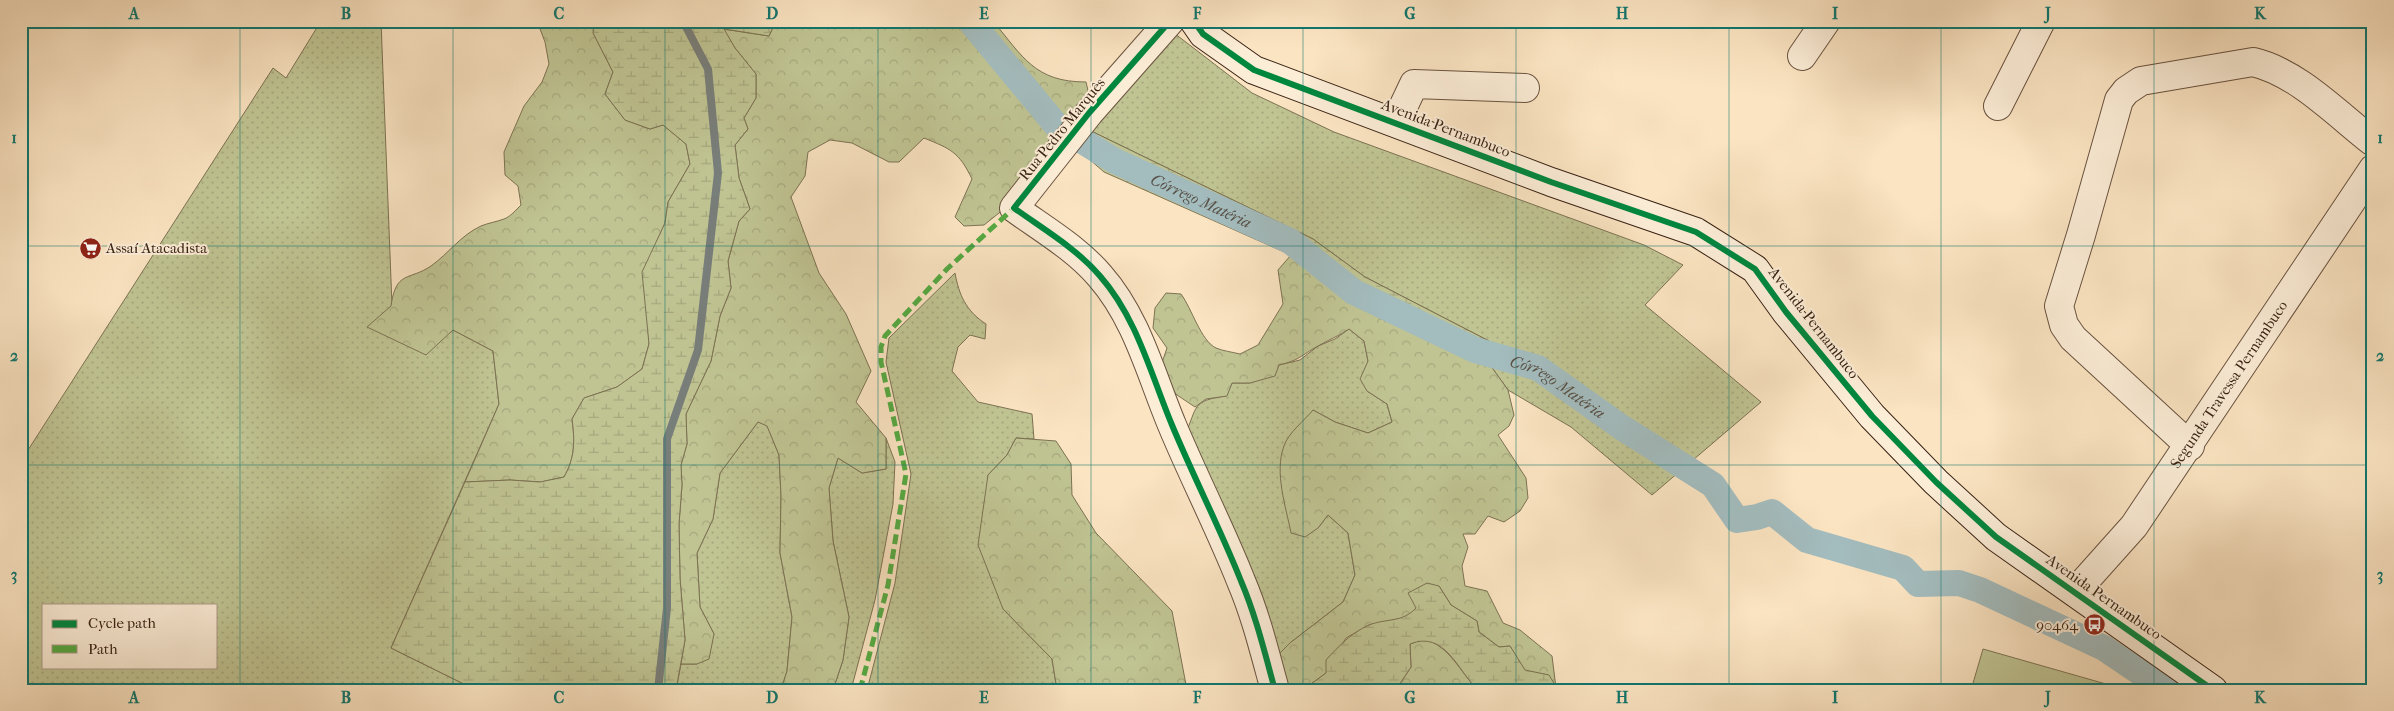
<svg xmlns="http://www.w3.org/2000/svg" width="2394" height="711" font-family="'IM FELL French Canon',serif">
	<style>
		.grass { fill: url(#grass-dots); stroke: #7c7253; fill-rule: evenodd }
		.forest { fill: url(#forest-crowns); stroke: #7c7253 }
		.wetland { fill: url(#wetland-marsh); stroke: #7c7253 }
		.green { fill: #c0c493; stroke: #7c7253 }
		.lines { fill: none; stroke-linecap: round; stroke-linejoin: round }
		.stream { stroke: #787e7a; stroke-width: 8 }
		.canal { stroke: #a3bcbe; stroke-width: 26 }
		.street-casing { stroke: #69523f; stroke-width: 30 }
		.secondary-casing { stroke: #382113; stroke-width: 30 }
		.street { stroke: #fcedd7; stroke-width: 28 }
		.secondary { stroke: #fcedd7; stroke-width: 28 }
		.quiet { stroke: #55aa42; stroke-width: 5; stroke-dasharray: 10 5; stroke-linecap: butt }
		.cycleway-casing { stroke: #fcedd7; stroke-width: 9 }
		.cycleway { stroke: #00873e; stroke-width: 6 }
		.grid { fill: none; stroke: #0f766e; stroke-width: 1; stroke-opacity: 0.55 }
		.labels { text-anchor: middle; stroke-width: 4; stroke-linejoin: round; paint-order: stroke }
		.street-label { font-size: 15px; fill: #382113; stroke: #fcedd7 }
		.poi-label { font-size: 15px; fill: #382113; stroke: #fcedd7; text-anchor: start }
		.water-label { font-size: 16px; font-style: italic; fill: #585046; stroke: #fcedd7 }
		.neatline { fill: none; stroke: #0f766e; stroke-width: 2 }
		.grid-label { font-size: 16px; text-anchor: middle; font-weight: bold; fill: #0f766e }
	</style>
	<defs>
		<pattern id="grass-dots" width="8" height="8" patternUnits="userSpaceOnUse" patternTransform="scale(1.25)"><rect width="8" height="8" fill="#c0c493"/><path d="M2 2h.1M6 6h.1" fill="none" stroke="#a6a87e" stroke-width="1.8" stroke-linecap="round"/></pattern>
		<pattern id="forest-crowns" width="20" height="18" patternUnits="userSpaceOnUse" patternTransform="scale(1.25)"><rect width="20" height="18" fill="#c0c493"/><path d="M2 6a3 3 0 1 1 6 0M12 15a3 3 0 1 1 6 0" fill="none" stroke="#a6a87e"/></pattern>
		<pattern id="wetland-marsh" width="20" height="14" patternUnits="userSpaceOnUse" patternTransform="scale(1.25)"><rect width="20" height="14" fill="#c0c493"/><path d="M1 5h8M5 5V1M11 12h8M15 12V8" fill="none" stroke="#a6a87e"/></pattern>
	</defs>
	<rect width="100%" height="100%" fill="#fbe4c2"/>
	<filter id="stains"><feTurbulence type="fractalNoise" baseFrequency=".004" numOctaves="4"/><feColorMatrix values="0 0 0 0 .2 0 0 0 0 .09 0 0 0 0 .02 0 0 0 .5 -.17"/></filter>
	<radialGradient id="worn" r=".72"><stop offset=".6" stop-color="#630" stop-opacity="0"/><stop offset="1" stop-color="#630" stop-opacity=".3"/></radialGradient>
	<g class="grass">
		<path d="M321 21H381L392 306 453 330 493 351 499 404 391 648 476 690H21V461L273 68 286 78ZM44 605H216V667H44Z"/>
		<path d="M1174 33 1252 93 1334 132 1644 245 1683 265 1645 305 1761 402 1652 495 1571 427 1508 390 1488 362 1489 341 1365 277 1313 239 1085 128Z"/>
		<path d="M955 273C959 295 966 311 986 324L985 339 970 335 958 347 952 371 978 402 1032 414 1034 439 1016 438 1007 455 988 475 1003 609 1052 659 1057 690H867L895 583 911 474 886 362 889 338Z"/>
		<path d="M1349 329 1364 341 1368 361 1367 391 1387 404 1392 422 1368 433 1335 422 1313 410 1318 528 1328 515 1348 533 1355 575 1343 602 1290 643 1279 654 1185 435C1198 406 1191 401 1226 396L1232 383H1250L1279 365 1300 360 1318 346 1335 339Z"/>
		<path d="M758 422 767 425 779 455 781 496 780 553 792 617 787 671 781 690H676L681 664H697L714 634 700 607 697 553 713 519 720 473Z"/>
		<path d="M886 438 895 462 893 504 875 600 851 690H833L843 660 849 617 833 541 829 488 838 458 862 473 886 469Z"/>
	</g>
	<g class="forest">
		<path d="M537 21H594V34L613 72 605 94 625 120 650 129 663 125 686 144 690 164 668 202 665 223 655 246 648 317 649 344 642 369 617 387 584 398 572 419C575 441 575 458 564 477L541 482 510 480 465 482 499 404 493 351 453 330 426 355 367 327 391 306C396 270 409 281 431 266 448 254 461 235 481 226 488 223 496 222 504 219 510 217 516 210 521 205L518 186 505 175 504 152 524 106 542 82 549 64 545 42Z"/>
		<path d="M776 21H993C1023 57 1035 82 1086 82L1090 99 1009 205 984 225 964 226 955 217 972 179C959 152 951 149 924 138L899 162H889L852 143 830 140 808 152 805 176 791 197 819 273 846 314 871 371 856 402 886 438V469L862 473 838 458 829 488 833 541 849 617 843 660 833 690H781L787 671 792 617 780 553 781 496 779 455 767 426 758 422 720 473 713 519 697 553 700 607 714 634 709 659 697 664H681L685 640 680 578 679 524 682 485 681 465 687 444 686 414 711 361 720 316 731 288 728 261 739 221 750 209 739 178 735 145 748 129 744 118 756 98V74L735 48 723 29 769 36Z"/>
		<path d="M1291 255 1305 258 1337 288 1366 304 1488 362 1508 390 1514 415 1509 426 1498 435 1526 478 1528 498 1520 511 1504 522 1488 516 1475 534H1463L1468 547 1462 566 1465 586 1487 591 1503 623 1520 630 1552 656 1556 688 1548 675 1525 671 1510 646 1499 647 1479 632 1477 621 1451 605 1439 586 1407 617 1369 625 1346 638 1326 673 1311 684V690H1284L1279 654 1290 643 1343 602 1355 575 1348 533 1328 515 1318 528 1305 537 1291 533C1286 507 1274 472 1284 446 1288 433 1305 420 1313 410L1335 422 1368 433 1392 422 1387 404 1367 391 1360 379 1368 361 1364 341 1349 329C1339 336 1328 340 1318 346 1300 356 1300 360 1279 365L1275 376 1250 383H1232L1227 396 1206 399 1195 407 1177 395 1158 374 1167 348 1153 328 1155 308 1166 293 1181 294C1192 309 1201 341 1216 348 1223 351 1232 352 1240 354L1258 345 1283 304 1278 270Z"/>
		<path d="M1016 438 1056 441 1071 464 1072 495 1096 533 1172 611 1187 690H1057L1052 659 1003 609 978 545 988 475 1007 455Z"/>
		<path d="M1423 639C1450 645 1460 673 1478 690H1400L1399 685 1411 667 1410 644Z"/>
	</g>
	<g class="wetland">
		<path d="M594 21H776L769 36 724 29 735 48 756 74V98L744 118 748 129 735 145 739 178 750 209 739 221 728 261 731 288 720 316 711 361 686 414 687 444 681 465 682 485 679 524 680 578 685 640 676 690H476L391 648 465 482 510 480 540 482 564 477C575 458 575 441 572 419L584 398 617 387 642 369 649 344 642 272 665 223 668 202 690 164 686 144 663 125 650 129 625 120 605 94 613 72 593 33Z"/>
		<path d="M1085 128 1313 239 1365 277 1489 341 1488 362C1439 339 1387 317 1340 289 1320 277 1318 261 1291 255L1104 172 1073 145Z"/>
		<path d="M1427 583 1439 586 1451 605 1477 621 1479 632 1499 647 1510 646 1525 670 1549 675 1558 690H1495L1488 684 1482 690H1478C1457 670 1445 630 1410 644L1411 667 1399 685 1400 690H1311V684L1326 673V660C1339 646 1351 633 1369 625 1387 618 1402 623 1416 608L1408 593Z"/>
	</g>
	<path class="green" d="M1983 649 2127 690H1971Z"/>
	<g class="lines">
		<path class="stream" d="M658 690 667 608V439L698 350 718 173 708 69 683 21"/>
		<path class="canal" id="s1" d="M970 21 1056 125 1115 161 1290 241 1354 292 1475 350 1538 368 1621 427 1713 485 1737 520 1757 517 1772 512 1807 540 1903 568 1918 584 1959 583 1980 590 2104 648 2166 690"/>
		<defs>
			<g id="street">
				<path d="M1170 21 1089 113 1014 208C1043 229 1076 248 1100 276 1137 318 1151 375 1172 425 1194 478 1220 528 1241 581 1256 616 1265 654 1275 690"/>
				<path d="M1802 56 1826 21"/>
				<path d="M1998 106 2041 21"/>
				<path d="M1396 122 1414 84 1525 88"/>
				<path d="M2190 446 2073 338 2064 325 2059 306 2081 235 2119 100 2126 91 2141 81 2253 62C2297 72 2337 114 2373 142"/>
				<path id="s2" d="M2075 592 2134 526 2373 169"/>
			</g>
			<path id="secondary" d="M1194 21 1203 34 1254 70 1551 182 1696 232 1755 269 1786 312 1872 416 1936 482 1996 537 2213 690"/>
		</defs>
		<use href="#street" class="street-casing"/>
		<use href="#secondary" class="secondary-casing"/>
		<use href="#street" class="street"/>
		<use href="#secondary" class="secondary"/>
		<path class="quiet" d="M860 690 888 585 906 474 881 362V347L885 336 947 269 1014 208"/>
		<defs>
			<g id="cycleway">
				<path d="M1170 21 1089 113 1014 208C1043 229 1076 248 1100 276 1137 318 1151 375 1172 425 1194 478 1220 528 1241 581 1256 616 1265 654 1275 690"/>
				<path d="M1194 21 1203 34 1254 70 1551 182 1696 232 1755 269 1786 312 1872 416 1936 482 1996 537 2213 690"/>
			</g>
		</defs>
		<use href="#cycleway" class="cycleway-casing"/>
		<use href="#cycleway" class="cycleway"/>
	</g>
	<path class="grid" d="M240 21V690M453 21V690M665 21V690M878 21V690M1091 21V690M1303 21V690M1516 21V690M1729 21V690M1941 21V690M2154 21V690M21 246H2373M21 465H2373"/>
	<defs>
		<symbol id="supermarket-disc" viewBox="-11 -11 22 22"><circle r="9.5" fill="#8f2418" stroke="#fcedd7"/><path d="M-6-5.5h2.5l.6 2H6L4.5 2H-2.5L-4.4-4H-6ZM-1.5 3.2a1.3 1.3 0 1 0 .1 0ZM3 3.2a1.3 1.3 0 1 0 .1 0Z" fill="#fff"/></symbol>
		<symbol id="bus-disc" viewBox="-11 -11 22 22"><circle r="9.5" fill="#8f2418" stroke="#fcedd7"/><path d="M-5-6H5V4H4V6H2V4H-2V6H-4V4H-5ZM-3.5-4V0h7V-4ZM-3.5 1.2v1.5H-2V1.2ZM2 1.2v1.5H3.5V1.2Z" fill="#fff"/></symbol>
	</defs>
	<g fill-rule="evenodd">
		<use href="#supermarket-disc" x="78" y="236" width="25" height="25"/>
		<use href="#bus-disc" x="2082" y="612" width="25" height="25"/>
	</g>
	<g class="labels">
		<g class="street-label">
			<text transform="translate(1446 128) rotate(21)" y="5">Avenida Pernambuco</text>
			<text transform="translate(1062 129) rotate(-51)" y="5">Rua Pedro Marquês</text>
			<text transform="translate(1814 323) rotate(52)" y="5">Avenida Pernambuco</text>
			<text dy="5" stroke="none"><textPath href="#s2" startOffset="259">Segunda Travessa Pernambuco</textPath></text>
			<text transform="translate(2104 597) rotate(35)" y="5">Avenida Pernambuco</text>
		</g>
		<g class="poi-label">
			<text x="106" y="253">Assaí Atacadista</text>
			<text x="2078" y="630" text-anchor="end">90464</text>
		</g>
		<g class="water-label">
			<text dy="6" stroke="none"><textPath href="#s1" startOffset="299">Córrego Matéria</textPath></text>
			<text dy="6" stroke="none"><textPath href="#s1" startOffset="704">Córrego Matéria</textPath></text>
		</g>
	</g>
	<rect width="2394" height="711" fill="none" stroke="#fbe4c2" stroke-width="55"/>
	<rect x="42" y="604" width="175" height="65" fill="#fcedd7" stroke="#ae9b89"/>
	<rect x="52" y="620" width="25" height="8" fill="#00873e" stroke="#ae9b89"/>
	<text x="88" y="628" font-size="15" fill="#382113">Cycle path</text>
	<rect x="52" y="645" width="25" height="8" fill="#55aa42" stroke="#ae9b89"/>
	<text x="88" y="654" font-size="15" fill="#382113">Path</text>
	<rect x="28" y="28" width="2338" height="656" class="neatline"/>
	<g class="grid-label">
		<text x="134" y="19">A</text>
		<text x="346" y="19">B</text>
		<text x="559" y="19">C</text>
		<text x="772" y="19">D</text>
		<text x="984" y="19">E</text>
		<text x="1197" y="19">F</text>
		<text x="1410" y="19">G</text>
		<text x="1622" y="19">H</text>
		<text x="1835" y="19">I</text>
		<text x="2048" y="19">J</text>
		<text x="2260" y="19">K</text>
		<text x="14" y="143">1</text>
		<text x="2380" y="143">1</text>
		<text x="14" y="361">2</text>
		<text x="2380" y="361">2</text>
		<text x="14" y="580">3</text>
		<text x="2380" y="580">3</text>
		<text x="134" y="703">A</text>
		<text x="346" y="703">B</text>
		<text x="559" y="703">C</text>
		<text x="772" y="703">D</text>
		<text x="984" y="703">E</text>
		<text x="1197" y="703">F</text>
		<text x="1410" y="703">G</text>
		<text x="1622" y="703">H</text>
		<text x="1835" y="703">I</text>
		<text x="2048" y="703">J</text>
		<text x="2260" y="703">K</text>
	</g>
	<rect width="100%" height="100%" filter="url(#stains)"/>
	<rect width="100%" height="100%" fill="url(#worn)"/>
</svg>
